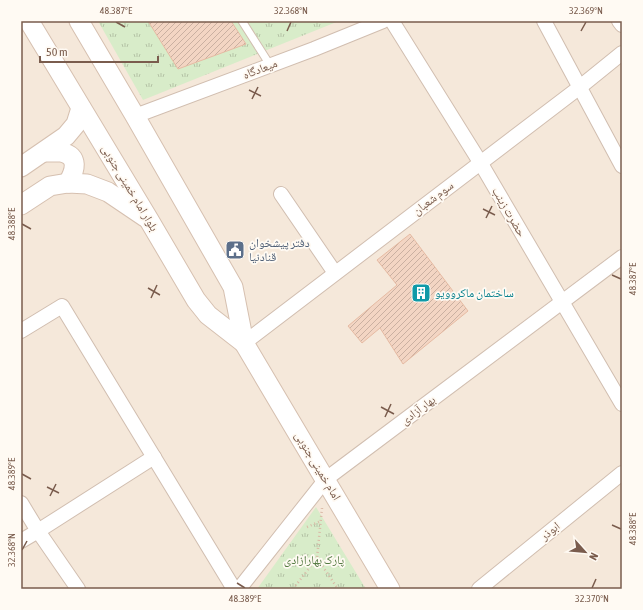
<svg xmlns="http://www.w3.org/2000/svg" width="643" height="610" font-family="'Asap Condensed','Noto Naskh Arabic',sans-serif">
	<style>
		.residential { fill: #f5e8da }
		.park { fill: url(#park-tufts) }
		.building { fill: url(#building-hatch); stroke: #e6bba3 }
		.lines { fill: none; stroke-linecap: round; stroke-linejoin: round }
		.service-casing { stroke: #d1beb0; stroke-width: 9 }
		.minor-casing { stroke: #d1beb0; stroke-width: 16 }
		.secondary-casing { stroke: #d6c0b0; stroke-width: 21 }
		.path { stroke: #d9b8a5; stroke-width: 2.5; stroke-dasharray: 1 3; stroke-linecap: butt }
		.service { stroke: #fff; stroke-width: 7 }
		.minor { stroke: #fff; stroke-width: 14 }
		.secondary { stroke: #fff; stroke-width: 19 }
		.ticks { fill: none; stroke: #7a5c4d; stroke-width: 1.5 }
		.labels { text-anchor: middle; stroke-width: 3.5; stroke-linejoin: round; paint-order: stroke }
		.street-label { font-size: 12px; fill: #7a5c4d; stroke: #fffaf3 }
		.service-label { font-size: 12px; fill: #4e5e75; stroke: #fffaf3; text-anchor: start }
		.culture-label { font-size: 12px; fill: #0d838f; stroke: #fffaf3; text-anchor: start }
		.park-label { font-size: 12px; fill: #537a41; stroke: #fffaf3 }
		.neatline { fill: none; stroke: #7a5c4d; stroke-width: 1.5 }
		.ticks-label { font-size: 10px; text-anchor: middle; fill: #7a5c4d }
	</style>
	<defs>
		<pattern id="park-tufts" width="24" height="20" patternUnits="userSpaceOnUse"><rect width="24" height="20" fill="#d8ecc9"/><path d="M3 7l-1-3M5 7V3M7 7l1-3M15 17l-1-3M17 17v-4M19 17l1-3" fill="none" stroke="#b4c2a5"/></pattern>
		<pattern id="building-hatch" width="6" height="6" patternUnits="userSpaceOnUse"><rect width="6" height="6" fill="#f3d5c3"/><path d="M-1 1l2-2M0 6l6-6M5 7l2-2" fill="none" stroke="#cab0a1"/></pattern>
	</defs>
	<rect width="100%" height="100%" fill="#fdf6ec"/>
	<rect class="residential" x="21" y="21" width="601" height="568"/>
	<g class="park">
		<path d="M98 21H339L143 100Z"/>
		<path d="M316 507 366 589H257Z"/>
	</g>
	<g class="building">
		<path d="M148 21H231L246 44 178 69Z"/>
		<path d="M410 234 468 311 403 364 380 328 362 343 348 326 397 285 377 260Z"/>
	</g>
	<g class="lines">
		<defs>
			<path id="service" d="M242 21 270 65"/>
			<g id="minor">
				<path d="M392 21 480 162 622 404"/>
				<path d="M544 21 622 166"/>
				<path d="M619 21 622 25"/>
				<path d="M135 116 314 49 383 21"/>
				<path d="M281 194 335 273"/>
				<path d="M21 331 62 306 234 589"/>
				<path d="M244 343 580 87 622 53"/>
				<path d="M21 503 38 531 78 589"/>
				<path d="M21 541 38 531 154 457"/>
				<path d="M239 589 326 479 622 257"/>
				<path d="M479 589 622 473"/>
			</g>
			<g id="secondary">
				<path d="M29 21 149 220 196 300 208 315 244 343"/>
				<path d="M79 21 135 116 233 287 244 343 390 589"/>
				<path d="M45 152C50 152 56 152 61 152 80 156 75 171 68 183"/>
				<path d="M21 167 66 136 76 124 81 108"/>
				<path d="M21 205 50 186 68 183 87 184 108 192 145 217"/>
			</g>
		</defs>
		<use href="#service" class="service-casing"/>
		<use href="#minor" class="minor-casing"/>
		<use href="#secondary" class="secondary-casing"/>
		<g class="path">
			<path d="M322 508 317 558 338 589"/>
			<path d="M307 527 321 521"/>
			<path d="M293 589 317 558"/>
		</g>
		<use href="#service" class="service"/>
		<use href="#minor" class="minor"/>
		<use href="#secondary" class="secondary"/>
	</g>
	<path class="ticks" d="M116 22 125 27M287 31 291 22M581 31 586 22M249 90 261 96M252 99 258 87M483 209 495 215M486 218 492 206M22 224 31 229M612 275 621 279M148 288 160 295M151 298 157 285M381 407 394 414M385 417 391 404M22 474 31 479M47 487 59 493M50 496 56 484M612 525 621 529M22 550 27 541M237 583 245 588M592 588 596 579"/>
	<defs>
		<symbol id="civic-square" viewBox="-11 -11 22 22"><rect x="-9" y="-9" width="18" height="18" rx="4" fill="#5c6f8a" stroke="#fffaf3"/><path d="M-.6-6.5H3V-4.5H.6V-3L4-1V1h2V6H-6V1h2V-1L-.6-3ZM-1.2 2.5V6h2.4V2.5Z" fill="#fff"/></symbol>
		<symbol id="building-square" viewBox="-11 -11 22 22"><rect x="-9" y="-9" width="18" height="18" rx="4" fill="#0f9aa8" stroke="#fffaf3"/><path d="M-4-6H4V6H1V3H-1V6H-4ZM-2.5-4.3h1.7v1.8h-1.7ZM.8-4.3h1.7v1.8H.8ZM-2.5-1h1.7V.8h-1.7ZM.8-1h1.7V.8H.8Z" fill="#fff"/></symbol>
	</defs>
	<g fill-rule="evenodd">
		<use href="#civic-square" x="224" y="239" width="22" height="22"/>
		<use href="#building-square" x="410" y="282" width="22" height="22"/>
	</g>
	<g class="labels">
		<g class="street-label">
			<text transform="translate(260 69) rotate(-21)" y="4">میعادگاه</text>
			<text transform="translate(130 188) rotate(59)" y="4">بلوار امام خمینی جنوبی</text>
			<text transform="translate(433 198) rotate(-37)" y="4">سوم شعبان</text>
			<text transform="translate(509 212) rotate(60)" y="4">حضرت زینب</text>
			<text transform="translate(418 410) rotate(-37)" y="4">بهار آزادی</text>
			<text transform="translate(318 466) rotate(59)" y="4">امام خمینی جنوبی</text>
			<text transform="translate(550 531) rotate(-39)" y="4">ابوذر</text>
		</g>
		<g class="service-label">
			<text x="249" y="247">دفتر پیشخوان<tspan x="249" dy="14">قنادنیا</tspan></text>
		</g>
		<g class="culture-label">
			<text x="435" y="297">ساختمان ماکروویو</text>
		</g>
		<g class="park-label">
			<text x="314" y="564">پارک بهارازادی</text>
		</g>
	</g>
	<rect width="643" height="610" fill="none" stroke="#fffaf3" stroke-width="44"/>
	<g transform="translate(585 552) rotate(117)" stroke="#fffaf3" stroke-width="3" paint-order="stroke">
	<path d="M0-3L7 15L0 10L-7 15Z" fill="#7a5c4d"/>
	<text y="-6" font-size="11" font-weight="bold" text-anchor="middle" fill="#7a5c4d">N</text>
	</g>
	<path d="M40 56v6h118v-6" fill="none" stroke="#7a5c4d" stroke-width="2"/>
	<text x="46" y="56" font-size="12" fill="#7a5c4d" stroke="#fffaf3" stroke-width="3" paint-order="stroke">50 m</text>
	<rect x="22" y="22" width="599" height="566" class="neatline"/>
	<g class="ticks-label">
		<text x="116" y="14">48.387°E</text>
		<text x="291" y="14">32.368°N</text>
		<text x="586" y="14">32.369°N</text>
		<text transform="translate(11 224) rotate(-90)" y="4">48.388°E</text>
		<text transform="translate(632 279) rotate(-90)" y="4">48.387°E</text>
		<text transform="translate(11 474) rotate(-90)" y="4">48.389°E</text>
		<text transform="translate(632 529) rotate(-90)" y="4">48.388°E</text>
		<text transform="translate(11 550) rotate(-90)" y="4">32.368°N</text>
		<text x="245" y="602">48.389°E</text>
		<text x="592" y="602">32.370°N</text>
	</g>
</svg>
